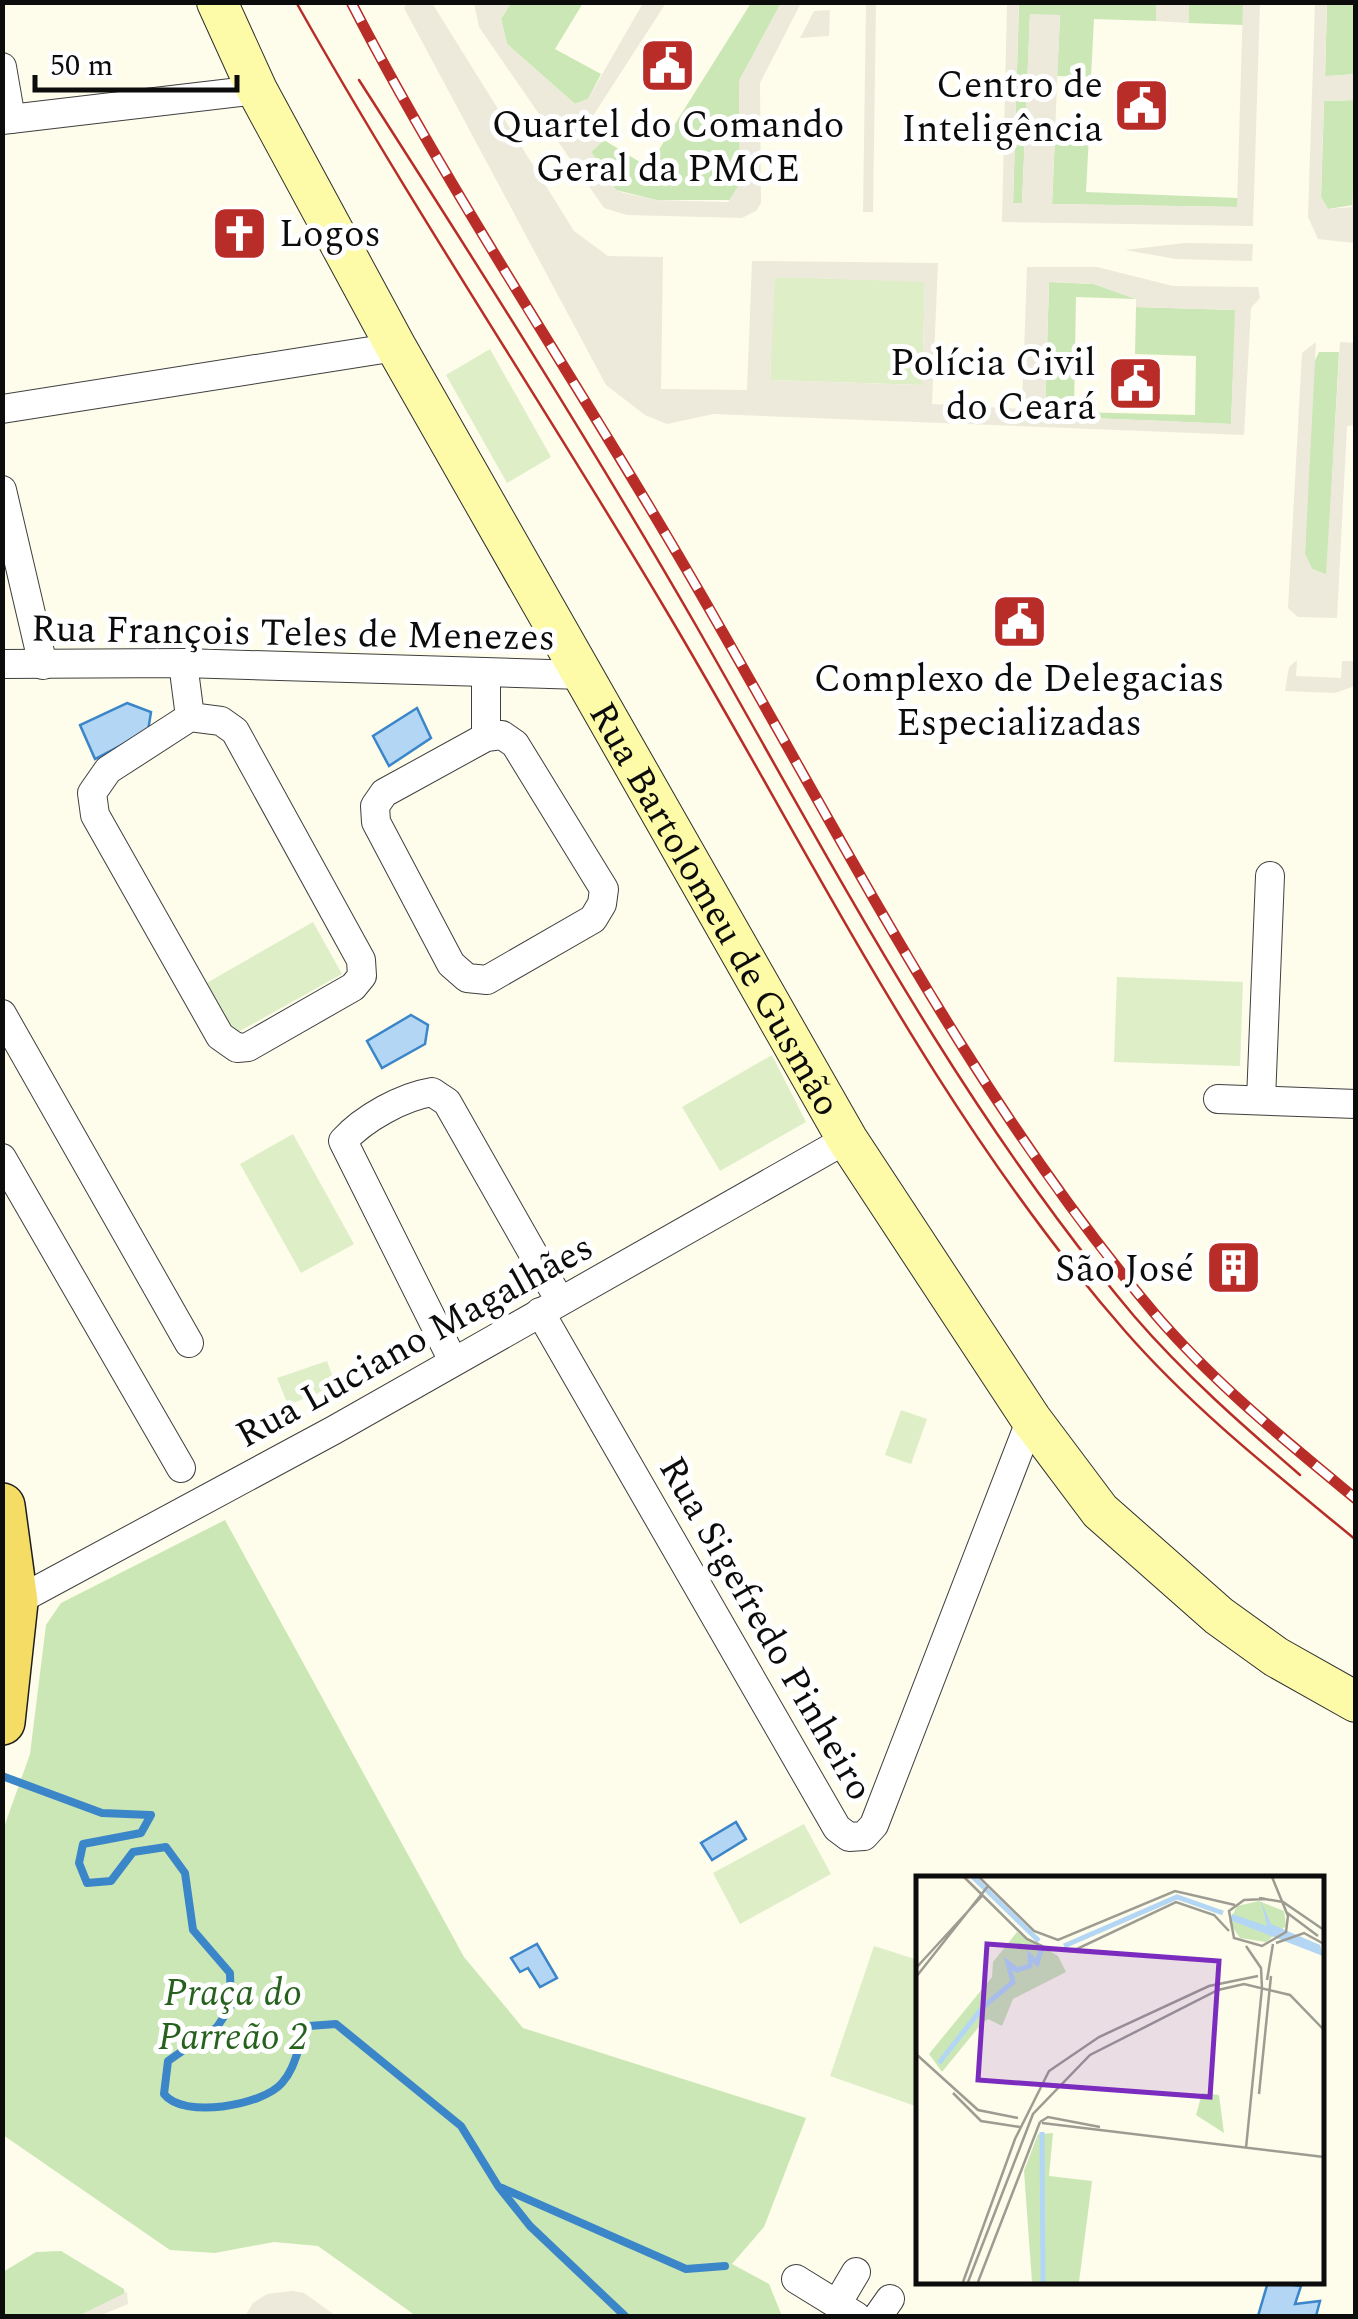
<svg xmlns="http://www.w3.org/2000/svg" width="1358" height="2319" font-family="Spectral,serif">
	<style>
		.green { fill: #cce7b6 }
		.pitch { fill: #deefc8 }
		.plaza { fill: #edeadc; fill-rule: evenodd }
		.water { fill: #b2d6f4; stroke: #3b85c9; stroke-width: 2.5 }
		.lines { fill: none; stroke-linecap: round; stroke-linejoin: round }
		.stream { stroke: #3b85c9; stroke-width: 8 }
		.street-casing { stroke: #3f3f3f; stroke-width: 30 }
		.secondary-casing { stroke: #2e2e2e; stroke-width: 42 }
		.primary-casing { stroke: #1d1d1d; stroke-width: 48 }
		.street { stroke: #fff; stroke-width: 28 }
		.secondary { stroke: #fdfaa8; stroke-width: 40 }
		.primary { stroke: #f5dd65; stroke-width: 45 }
		.tram { stroke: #b82d28; stroke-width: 2.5 }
		.rail-casing { stroke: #b82d28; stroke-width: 11 }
		.rail { stroke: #fff; stroke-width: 8; stroke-dasharray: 22; stroke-linecap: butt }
		.labels { text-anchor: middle; stroke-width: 10; stroke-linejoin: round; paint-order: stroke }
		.poi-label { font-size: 38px; fill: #0c0c0c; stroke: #fff; text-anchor: end }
		.street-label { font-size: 38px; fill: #0c0c0c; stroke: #fff }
		.park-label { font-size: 38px; font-style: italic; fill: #27611e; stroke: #fff }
		.inset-river { fill: none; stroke: #b2d6f4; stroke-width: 5 }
		.inset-road { fill: none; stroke: #9d9c92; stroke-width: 2.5 }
		.view { fill: #7b2cbf; fill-opacity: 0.15; stroke: #7b2cbf; stroke-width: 5 }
		.inset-edge { fill: none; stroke: #0c0c0c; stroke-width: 5 }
	</style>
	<rect width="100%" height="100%" fill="#fefceb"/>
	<g class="green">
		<path d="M511 3H583L555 49 601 74 588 99 575 104 507 44 501 19Z"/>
		<path d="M751 3H781L739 81 740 183 733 200H656L616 190 591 152 604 140 648 167Z"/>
		<path d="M1019 3H1156V21L1094 19 1091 77 1057 76 1060 15H1030L1022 204 1013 203Z"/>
		<path d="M1189 3H1243V25L1189 23Z"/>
		<path d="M1327 3H1355V74L1325 77Z"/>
		<path d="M1355 100 1353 205 1328 209 1321 197 1324 101Z"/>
		<path d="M1055 135H1089L1086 192 1238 198V207L1052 204Z"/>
		<path d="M1049 282 1094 284 1136 299 1076 297 1074 412 1195 415 1196 356 1135 354 1136 307 1236 310 1231 424 1045 416Z"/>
		<path d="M1319 352H1339L1327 575 1312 569 1305 554 1313 365Z"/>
		<path d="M225 1520 464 1957 523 2028 806 2118 764 2227 732 2264 769 2284 782 2316H416L318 2246 274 2242 215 2253 170 2250 3 2135V1830L30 1754 46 1625 61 1603Z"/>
		<path d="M61 2251 124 2289 125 2296 78 2316H3V2272L36 2252Z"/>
	</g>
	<g class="pitch">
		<path d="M774 277 925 281 922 385 770 380Z"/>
		<path d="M490 349 551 457 507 483 446 375Z"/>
		<path d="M313 922 342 974 231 1036 203 985Z"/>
		<path d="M1117 977 1243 982 1240 1066 1114 1062Z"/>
		<path d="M772 1055 806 1122 720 1171 682 1107Z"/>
		<path d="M293 1134 354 1244 301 1273 240 1164Z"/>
		<path d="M327 1361 336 1386 288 1405 277 1378Z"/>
		<path d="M901 1410 927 1419 911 1464 885 1455Z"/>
		<path d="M804 1824 831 1874 740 1924 713 1873Z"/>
		<path d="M874 1946 918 1960V2107L830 2076Z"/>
	</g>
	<g class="plaza">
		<path d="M407 3H432L574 231 608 256 663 257 661 389 747 390 752 261 938 263 932 404 1022 409 1027 267H1097L1173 286 1258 287 1260 298 1251 308 1244 435 713 414 667 424 645 415 606 385 404 8ZM775 277 925 282 922 385 770 380ZM1049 282 1094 284 1136 299V307L1235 310 1231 424 1045 416Z"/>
		<path d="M474 3H511L501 19 507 44 575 104 588 99 643 3H666L585 128 604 140 591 152 616 190 624 193 656 200 728 202 740 183 739 81 781 3H801L760 83 761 203 756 211 742 218 627 215 604 208 479 27Z"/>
		<path d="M866 3H876L873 212H863Z"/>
		<path d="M1007 3H1019L1013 203H1022L1030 14 1060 15 1052 204 1237 207 1243 3H1260L1253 226 1002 222Z"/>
		<path d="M1156 3H1189V23L1156 21Z"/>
		<path d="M1315 3H1327L1325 76 1355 74V100L1324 101 1321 197 1328 209 1352 207 1355 149V243L1318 239 1308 217Z"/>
		<path d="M830 10 829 36 800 38 814 11Z"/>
		<path d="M1185 243 1253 244 1252 261 1176 259 1125 250Z"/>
		<path d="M1316 342 1305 554 1312 569 1326 575 1340 342 1355 343V425L1347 426 1337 618 1298 617 1288 608 1302 353Z"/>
		<path d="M1297 660 1296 676 1341 678 1342 661H1355V686L1335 693 1285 691 1289 667Z"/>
		<path d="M292 2291 304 2293 336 2316H245L253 2303 267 2294Z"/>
		<path d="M127 2292 128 2304 99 2316H78Z"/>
	</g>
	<g class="water">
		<path d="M127 703 151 712 148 731 95 759 80 725Z"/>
		<path d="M417 708 431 738 389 766 373 736Z"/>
		<path d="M411 1015 428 1025 425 1044 382 1068 367 1041Z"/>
		<path d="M736 1822 746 1839 712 1860 701 1843Z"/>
		<path d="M537 1944 557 1978 540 1987 528 1968 520 1972 511 1958Z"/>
		<path d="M1268 2282 1301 2286 1295 2304 1320 2301 1316 2316H1258Z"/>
	</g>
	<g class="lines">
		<g class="stream">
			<path d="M2 1776 102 1813 151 1815 141 1833 83 1844 79 1863 87 1883 111 1881 133 1852 166 1847 185 1873 193 1930 230 1973 231 2006 217 2027 168 2061 164 2094C183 2119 262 2106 282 2083 297 2066 297 2045 309 2026L336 2024 461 2126 498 2186 530 2226 625 2316"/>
			<path d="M502 2188 686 2269 725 2266"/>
		</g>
		<defs>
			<g id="street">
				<path d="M2 67 11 119"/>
				<path d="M2 120 257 90"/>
				<path d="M2 409 396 347"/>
				<path d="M2 490 43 665"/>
				<path d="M183 663 190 717 108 770 92 793 95 815 220 1036 237 1048 248 1047 353 987 362 976 361 960 235 731 221 721 190 717"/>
				<path d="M2 664 183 663 583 675"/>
				<path d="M502 735 515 744 604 889 602 904 593 919 487 980 467 978 451 964 376 822 375 806 384 793 486 737Z"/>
				<path d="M486 737V673"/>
				<path d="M2 1014 189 1343"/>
				<path d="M1218 1099 1356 1104"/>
				<path d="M1261 1100 1270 876"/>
				<path d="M2 1158 181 1468"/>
				<path d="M540 1312 837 1828 849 1837 864 1836 874 1825 1031 1419"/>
				<path d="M453 1361 343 1141C364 1118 402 1097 432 1092L447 1102 560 1301"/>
				<path d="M15 1602 334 1430 847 1139"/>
				<path d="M796 2279 856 2316"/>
				<path d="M837 2304 856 2272"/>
				<path d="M878 2316 890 2299"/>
			</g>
			<g id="secondary">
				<path id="s1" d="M217 2 257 90 396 347 847 1139 1031 1419 1100 1511 1219 1616 1276 1657 1356 1702"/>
			</g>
			<path id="primary" d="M2 1506 15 1602 2 1722"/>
		</defs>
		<use href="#street" class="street-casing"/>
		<use href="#secondary" class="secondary-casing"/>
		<use href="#primary" class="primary-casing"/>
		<use href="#street" class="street"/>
		<use href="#secondary" class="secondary"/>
		<use href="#primary" class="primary"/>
		<g class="tram">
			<path d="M296 2C412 208 544 405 664 607 811 853 935 1114 1125 1331 1193 1409 1276 1474 1356 1540"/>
			<path d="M359 80C475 261 591 443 698 629 833 865 958 1107 1134 1316 1184 1374 1242 1425 1300 1475"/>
		</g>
		<defs>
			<path id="rail" d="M351 2C451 196 575 378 685 567 834 821 964 1088 1155 1314 1214 1383 1286 1441 1356 1499"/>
		</defs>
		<use href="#rail" class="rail-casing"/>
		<use href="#rail" class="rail"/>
	</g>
	<defs>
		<symbol id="civic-square" viewBox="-11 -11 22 22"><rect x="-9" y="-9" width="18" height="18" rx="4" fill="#b82d28" stroke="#fff"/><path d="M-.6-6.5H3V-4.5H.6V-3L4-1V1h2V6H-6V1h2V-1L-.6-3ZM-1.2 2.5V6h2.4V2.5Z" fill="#fff"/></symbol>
		<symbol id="church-square" viewBox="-11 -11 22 22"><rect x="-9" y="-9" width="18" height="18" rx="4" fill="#b82d28" stroke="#fff"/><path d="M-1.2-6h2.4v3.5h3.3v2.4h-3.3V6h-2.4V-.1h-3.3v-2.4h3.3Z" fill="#fff"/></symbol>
		<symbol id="building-square" viewBox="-11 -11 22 22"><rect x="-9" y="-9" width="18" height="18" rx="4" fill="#b82d28" stroke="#fff"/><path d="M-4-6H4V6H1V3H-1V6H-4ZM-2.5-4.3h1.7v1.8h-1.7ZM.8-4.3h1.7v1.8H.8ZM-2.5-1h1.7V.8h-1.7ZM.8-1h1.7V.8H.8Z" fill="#fff"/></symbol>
	</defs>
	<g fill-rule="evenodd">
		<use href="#civic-square" x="636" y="34" width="63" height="63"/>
		<use href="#civic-square" x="1110" y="74" width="63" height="63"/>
		<use href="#church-square" x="208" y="202" width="63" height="63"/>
		<use href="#civic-square" x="1104" y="352" width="63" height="63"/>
		<use href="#civic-square" x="988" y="590" width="63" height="63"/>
		<use href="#building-square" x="1202" y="1236" width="63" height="63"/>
	</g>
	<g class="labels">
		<g class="poi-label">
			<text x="1103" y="97">Centro de<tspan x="1103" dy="44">Inteligência</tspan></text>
			<text x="668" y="137" text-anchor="middle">Quartel do Comando<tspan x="668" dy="44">Geral da PMCE</tspan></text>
			<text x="279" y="246" text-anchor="start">Logos</text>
			<text x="1096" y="375">Polícia Civil<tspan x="1096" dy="44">do Ceará</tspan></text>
			<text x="1019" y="691" text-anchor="middle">Complexo de Delegacias<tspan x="1019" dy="44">Especializadas</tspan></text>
			<text x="1194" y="1281">São José</text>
		</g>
		<g class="street-label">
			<text transform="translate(293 632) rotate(1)" y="13">Rua François Teles de Menezes</text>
			<text dy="13" stroke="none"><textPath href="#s1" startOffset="1035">Rua Bartolomeu de Gusmão</textPath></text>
			<text transform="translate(414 1340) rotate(-29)" y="13">Rua Luciano Magalhães</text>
			<text transform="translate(767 1628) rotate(60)" y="13">Rua Sigefredo Pinheiro</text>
		</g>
		<g class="park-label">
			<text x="233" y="2005">Praça do<tspan x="233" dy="44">Parreão 2</tspan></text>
		</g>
	</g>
	<g transform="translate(916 1876)">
		<rect width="408" height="408" fill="#fefceb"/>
		<path d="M343 25 368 35 370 50 350 66 324 62 313 46 321 30ZM101 56 142 80 150 96 97 123 86 150 72 143 66 147 26 196 13 178 76 101 77 86ZM286 217 303 219 308 257 280 239ZM137 257 133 300 176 305 163 406H116L108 295 122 258Z" fill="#cce7b6"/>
		<path d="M345 25 355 48 404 69 407 80 314 44 316 38 351 50Z" fill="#b2d6f4"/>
		<path class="inset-river" d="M57 1 123 65M148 70 261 21 307 37M23 187 67 131 97 106 92 87 101 94 114 90V80L121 87 126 72M126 256 127 406"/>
		<path class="inset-road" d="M48 1 111 63 132 73H161L260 26 298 39 313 55M63 1 118 55 142 64 259 15 319 29M343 22 367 26 408 54M349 23 328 24 313 35 318 62 346 70 370 56 372 40 356 1M370 36 402 60M360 67 388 57 408 68M330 70 345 92 346 112 330 272M0 92 66 20M0 101 72 10M351 104 357 68M0 178 62 234 102 242M37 217 65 245 104 251M343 218 355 100M124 246 132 241 184 251M126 247 408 281M47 406 99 263 133 195 183 161 293 110 342 100M52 406 117 238 174 179 302 114 328 108 374 119 408 154M62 406 124 246"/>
		<path class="view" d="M71 68 303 85 294 221 62 204Z"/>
		<rect width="408" height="408" class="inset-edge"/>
	</g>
	<rect width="1358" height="2319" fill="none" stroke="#0c0c0c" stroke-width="10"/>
	<path d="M35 75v15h202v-15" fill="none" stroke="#0c0c0c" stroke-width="5"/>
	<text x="50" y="75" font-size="30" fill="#0c0c0c" stroke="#ffffff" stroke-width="8" paint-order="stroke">50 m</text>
</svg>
